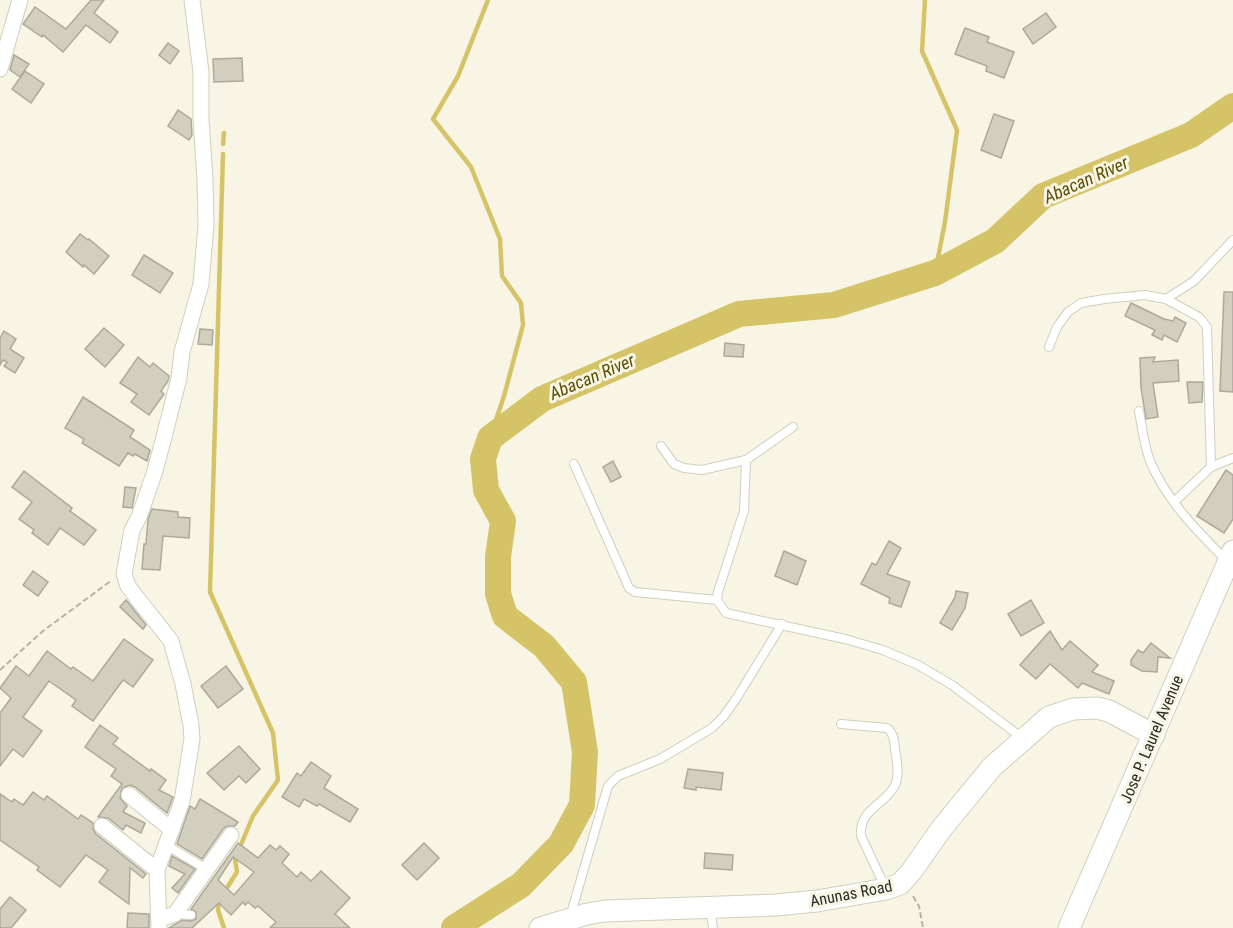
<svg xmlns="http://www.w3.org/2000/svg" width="1233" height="928" font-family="'Roboto Condensed',sans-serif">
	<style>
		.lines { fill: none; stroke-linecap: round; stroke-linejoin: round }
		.stream { stroke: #d4c467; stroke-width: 4.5 }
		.river { stroke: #d4c467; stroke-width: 26 }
		.building { fill: #d2cfbf; stroke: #aca99a; stroke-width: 1.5; fill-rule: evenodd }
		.lane-casing { stroke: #d0cebe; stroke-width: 10 }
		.street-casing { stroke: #d0cebe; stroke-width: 17 }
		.secondary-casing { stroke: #d0cebe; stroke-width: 23 }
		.path { stroke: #b5b3a6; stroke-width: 2; stroke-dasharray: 6 3; stroke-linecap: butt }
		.lane { stroke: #fff; stroke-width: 8 }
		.street { stroke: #fff; stroke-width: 15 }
		.secondary { stroke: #fff; stroke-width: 21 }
		.labels { text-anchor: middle; stroke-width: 6; stroke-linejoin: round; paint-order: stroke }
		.street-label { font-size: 16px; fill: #2c2b25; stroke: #f8f5e5 }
		.water-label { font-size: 18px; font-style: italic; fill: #5b5003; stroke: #f8f5e5 }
	</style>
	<rect width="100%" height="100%" fill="#f8f5e5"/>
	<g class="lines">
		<g class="stream">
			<path d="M488 0 458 76 433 119 471 167 500 239 502 276 521 303 523 325 504 396 490 438"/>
			<path d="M925 0 922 51 957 130 945 222 935 273"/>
			<path d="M223 144 224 133"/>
			<path d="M223 154 210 592 273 733 278 780 253 816 235 859 237 872 225 891"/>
			<path d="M219 901 218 910 224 928"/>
		</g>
		<path class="river" d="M454 928 521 885 561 844 582 805 585 752 574 682 544 646 505 616 498 594V557L503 521 486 490 483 459 490 438 542 399 739 314 834 305 935 273 995 241 1043 196 1191 135 1233 106"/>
	</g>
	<g class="building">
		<path d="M91 0H104L94 13 118 32 110 43 86 25 63 52 43 35 42 37 23 24 35 7 66 29Z"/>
		<path d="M1046 13 1056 27 1033 44 1023 29Z"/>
		<path d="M965 28 989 37 987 42 1014 52 1004 78 986 71 987 66 955 54Z"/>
		<path d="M168 43 179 51 170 64 159 55Z"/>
		<path d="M14 55 29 64 20 77 10 70Z"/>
		<path d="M242 58 243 81 214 82 213 59Z"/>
		<path d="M25 71 44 84 31 103 12 89Z"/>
		<path d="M178 110 191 119 192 135 189 140 168 126Z"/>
		<path d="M994 114 1014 121 1001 158 981 150Z"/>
		<path d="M80 234 88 240 89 239 109 256 94 274 84 265 83 267 66 252Z"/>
		<path d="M144 255 173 273 160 293 132 275Z"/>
		<path d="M1224 292H1233V392L1220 391Z"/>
		<path d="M1131 303 1164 319 1173 321 1175 317 1186 323 1177 342 1164 335 1162 340 1152 335 1155 330 1125 316Z"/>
		<path d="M104 328 124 345 105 367 85 349Z"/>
		<path d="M200 329 213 330 212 345 198 344Z"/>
		<path d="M4 331 16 339 10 349 24 358 15 373 4 366 7 362 3 360 0 365V338Z"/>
		<path d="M725 343 744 345 743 357 724 356Z"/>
		<path d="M138 357 150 367 153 363 169 376 168 381 161 391 164 394 149 415 131 402 137 394 120 383Z"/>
		<path d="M1155 357 1153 362 1178 360 1179 381 1153 383 1158 417 1146 419 1141 388 1140 358Z"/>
		<path d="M1187 382H1203L1202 402 1189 403Z"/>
		<path d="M83 397 134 430 130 437 150 450 147 461 135 454 133 456 128 453 119 466 82 443 84 439 65 428Z"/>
		<path d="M613 461 621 477 611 482 603 467Z"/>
		<path d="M1226 470 1233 475V519L1224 533 1197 516Z"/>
		<path d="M24 471 72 508 70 511 96 530 84 545 60 528 48 545 32 533 34 530 19 519 32 502 12 487Z"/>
		<path d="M125 487 136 488 132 508 123 507Z"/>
		<path d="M152 509 178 512V517L190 518 189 538 163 536 160 570 142 569 144 544H146L148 519Z"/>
		<path d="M889 541 901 548 887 574 910 582 901 607 889 603 890 598 861 584 872 563 876 565Z"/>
		<path d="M784 551 806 561 797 585 775 576Z"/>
		<path d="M33 571 48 582 38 596 23 585Z"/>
		<path d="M956 591 968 593 965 608 952 630 940 623 955 597Z"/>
		<path d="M126 600 146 625 143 629 120 607Z"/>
		<path d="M1031 600 1044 623 1021 636 1008 614Z"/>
		<path d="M1050 631 1062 650 1070 641 1098 665 1092 672 1114 681 1109 694 1082 683 1078 688 1050 664 1036 679 1020 665Z"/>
		<path d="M124 639 153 660 133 687 123 680 93 721 72 706 76 700 49 681 23 717 42 731 23 757 13 749 0 766V713L11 698 0 688 16 666 29 676 47 651 71 669 73 667 93 681Z"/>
		<path d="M1151 643 1170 658 1158 657 1157 672 1142 671 1131 665V660L1138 650 1143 653Z"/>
		<path d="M226 666 243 689 218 708 201 686Z"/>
		<path d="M100 725 118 738 113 744 150 771 151 769 166 780 159 790 173 797 167 813 135 787 130 785 122 788 120 798 127 806 123 812 145 823 141 833 126 825 123 830 108 818 98 817 122 784 111 776 116 769 85 747Z"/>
		<path d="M239 746 260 769 246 783 239 776 224 790 207 773Z"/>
		<path d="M311 762 331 776 324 788 358 809 350 822 319 804 317 806 304 799 299 807 282 797 297 773 301 776Z"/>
		<path d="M688 769 723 773 721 790 696 787V790L684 788Z"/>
		<path d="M33 792 44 800 47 796 78 819 81 815 93 823V829L96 834 146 874 143 878 130 868 129 904 99 882 108 870 86 855 60 887 37 870 39 867 0 840V794L12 802 14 799 23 805Z"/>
		<path d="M200 799 238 822 235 826H227L223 829 202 859 177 844 190 806 195 809Z"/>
		<path d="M238 843 258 858 270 845 276 850 280 846 289 854 282 863 297 877 301 872 311 881 321 871 350 898 335 914 350 928H270L276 922 258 906 255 908 248 902 245 905 243 902 231 915 219 903 192 928H169L182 920 191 921 196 919V912L191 909ZM233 857 254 872 234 895 218 880Z"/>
		<path d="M424 843 439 858 417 880 402 865Z"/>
		<path d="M705 853 733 855 732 870 704 868Z"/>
		<path d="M172 856 195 869 178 893 172 888 185 874 169 866Z"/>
		<path d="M10 897 26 910 11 928H0V909Z"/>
		<path d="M128 913 149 914V928H127Z"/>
	</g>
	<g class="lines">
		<defs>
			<g id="lane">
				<path d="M1166 299 1194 281 1233 240"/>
				<path d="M1049 347 1057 327 1068 312 1081 303 1104 299 1145 295 1166 299 1199 317 1207 327 1211 467"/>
				<path d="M1139 411C1142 428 1144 445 1150 461 1166 500 1198 532 1227 561"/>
				<path d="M661 446 674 464 684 468 702 470 746 460 793 427"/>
				<path d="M746 460 744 511 718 592 717 600 726 613 845 639 883 650 918 665 952 685 1021 737"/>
				<path d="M574 464 629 588 635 592 717 600"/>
				<path d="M1174 502 1211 467 1233 458"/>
				<path d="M841 724 887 728C894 734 894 740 895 749 897 761 900 776 894 787 883 806 859 809 861 836L885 887"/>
				<path d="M166 845 201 866"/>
				<path d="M710 908 713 928"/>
				<path d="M175 914 191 915"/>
				<path d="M570 917 608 786 618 776 660 759 712 728 724 716 736 699 782 624"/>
			</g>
			<g id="street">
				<path d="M0 69 20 0"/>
				<path d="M129 795 172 830"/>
				<path d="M102 826 157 870"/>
				<path d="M160 919 175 914 231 835"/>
				<path d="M159 928 157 870 182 801 192 739 191 725 183 684 171 641 137 598 128 586 124 574 132 530 139 517 154 474 163 441 179 378 182 352 201 284 206 225 205 180 201 119V72L192 0"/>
			</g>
			<g id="secondary">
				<path d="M540 928 587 914 605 911 776 905 817 901 886 889 900 884 911 872 942 828 992 767 1049 717 1073 709 1097 708 1109 711 1154 735"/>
				<path d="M1069 928 1233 551"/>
			</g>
		</defs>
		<use href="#lane" class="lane-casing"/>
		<use href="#street" class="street-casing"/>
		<use href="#secondary" class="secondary-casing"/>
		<g class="path">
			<path d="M0 670 43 631 112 580"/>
			<path d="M913 896 919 906 923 928"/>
		</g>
		<use href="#lane" class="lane"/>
		<use href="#street" class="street"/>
		<use href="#secondary" class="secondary"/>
	</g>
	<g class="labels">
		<g class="street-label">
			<text transform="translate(1151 739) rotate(-67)" y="6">Jose P. Laurel Avenue</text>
			<text transform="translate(851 893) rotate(-11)" y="6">Anunas Road</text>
		</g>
		<g class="water-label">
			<text transform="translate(1086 180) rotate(-24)" y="6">Abacan River</text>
			<text transform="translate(592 377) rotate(-23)" y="6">Abacan River</text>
		</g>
	</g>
</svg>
